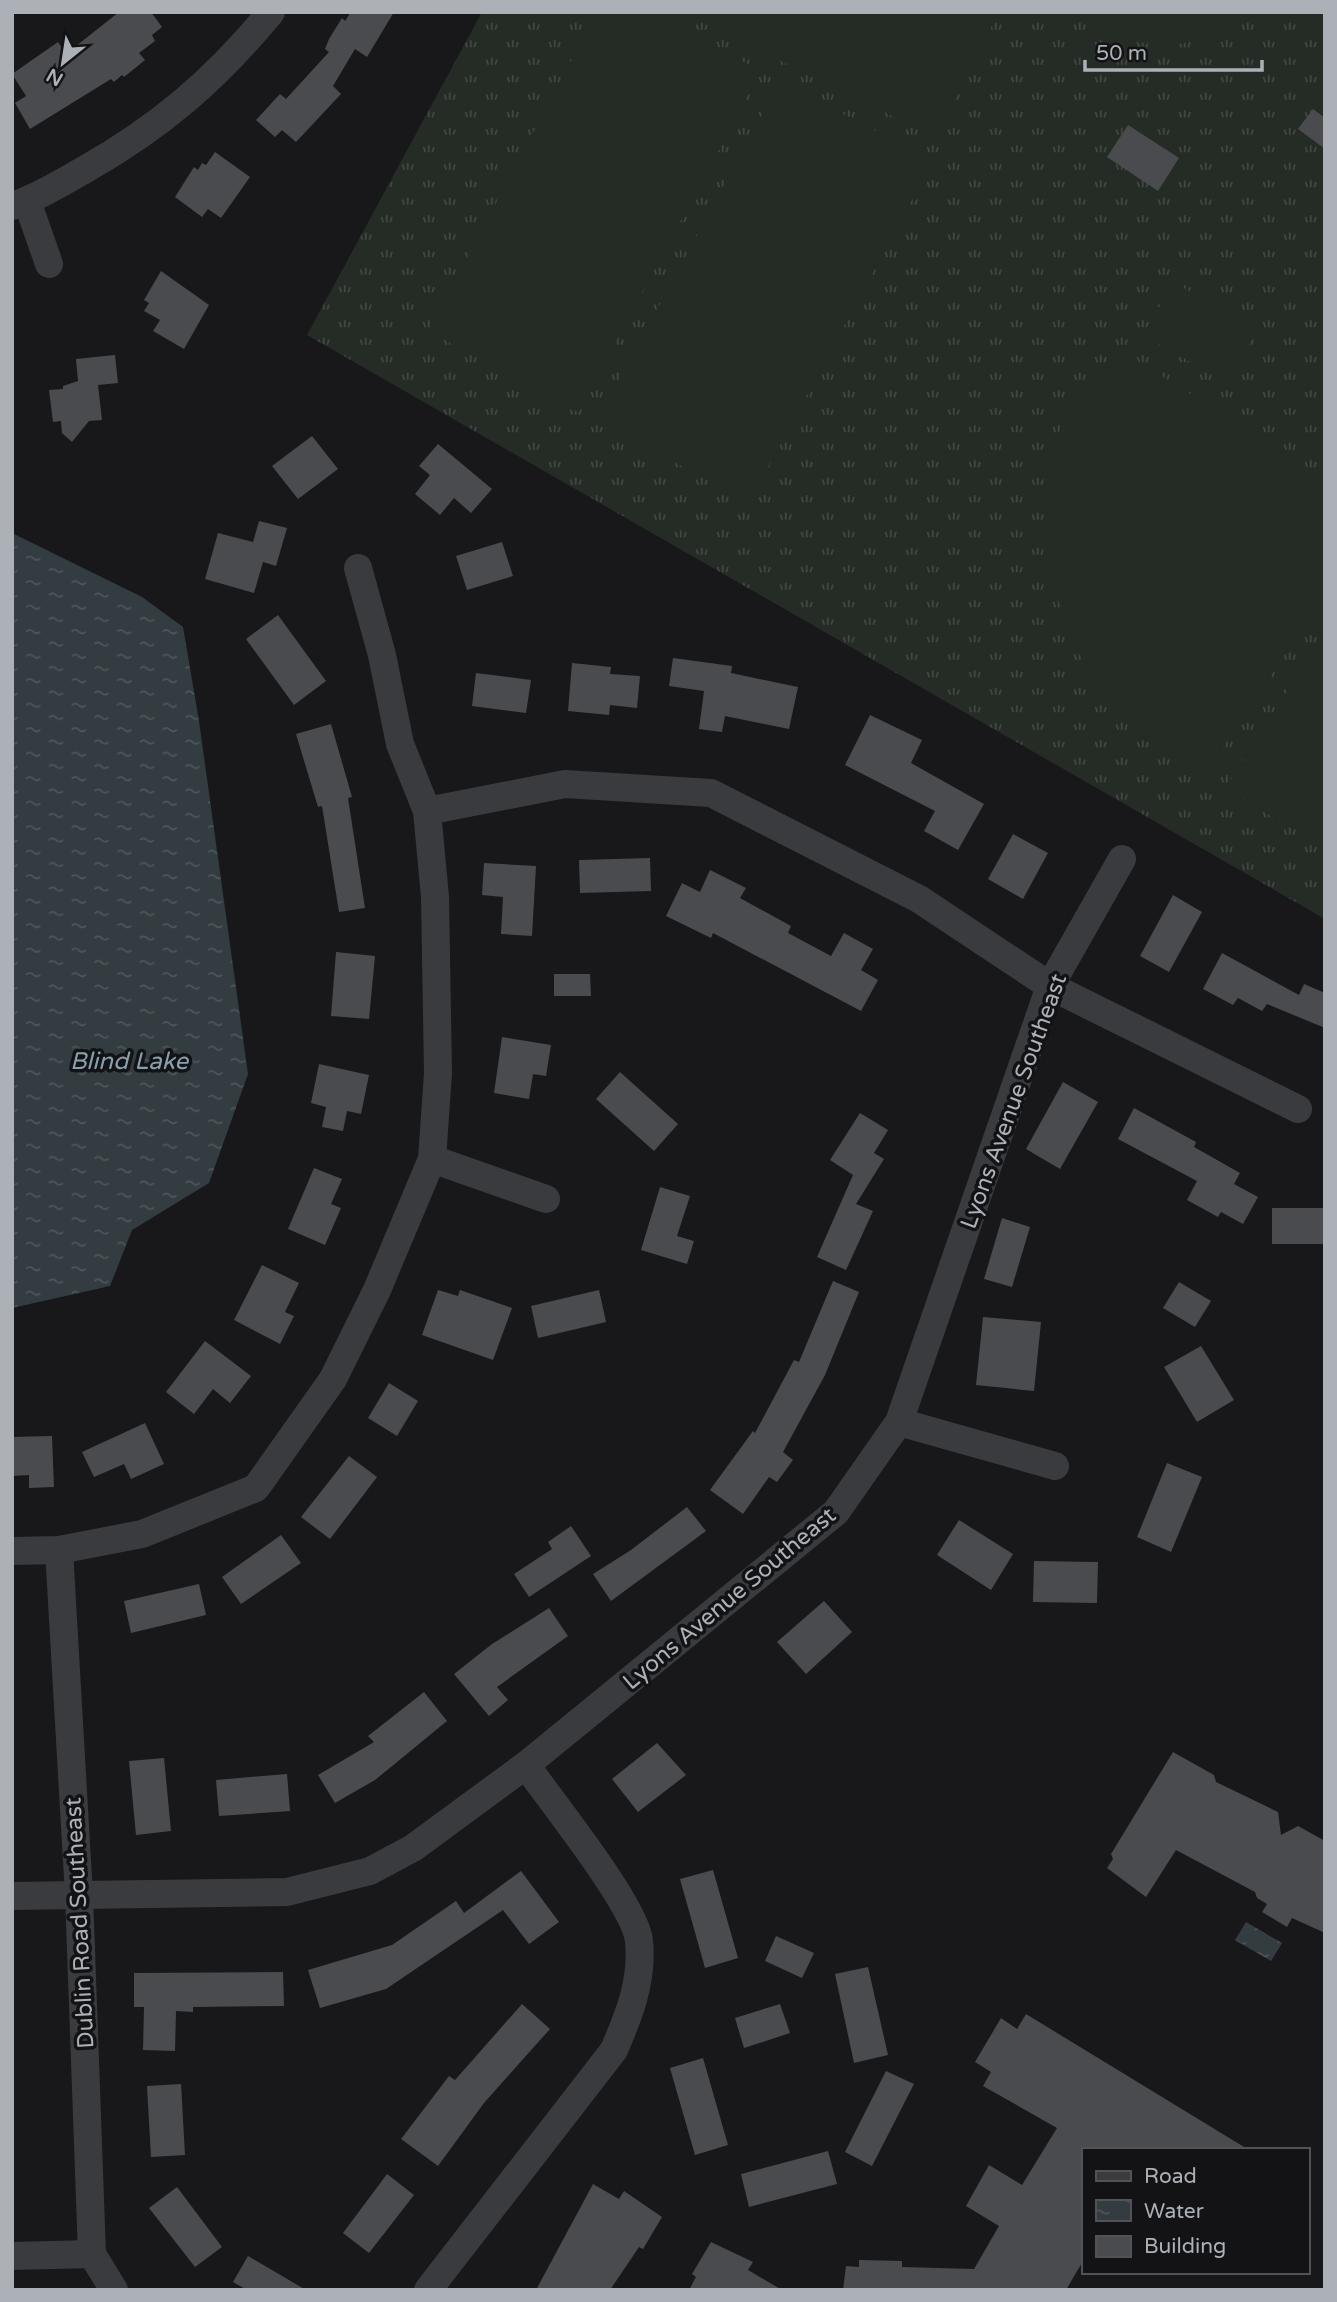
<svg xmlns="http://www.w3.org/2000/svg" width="1337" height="2302" font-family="'Varela Round',sans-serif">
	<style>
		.grass { fill: url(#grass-tufts) }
		.pitch { fill: #242c25 }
		.water { fill: url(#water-ripples) }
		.building { fill: #4a4b4f }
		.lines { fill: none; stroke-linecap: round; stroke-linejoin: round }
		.street { stroke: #393b3e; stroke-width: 28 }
		.labels { text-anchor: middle; stroke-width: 7; stroke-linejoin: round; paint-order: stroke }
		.street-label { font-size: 23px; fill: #acb1b8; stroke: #131315 }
		.water-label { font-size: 24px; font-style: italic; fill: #87a1af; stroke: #131315 }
	</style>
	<defs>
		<pattern id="grass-tufts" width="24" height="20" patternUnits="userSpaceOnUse" patternTransform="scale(1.75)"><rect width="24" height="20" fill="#242c25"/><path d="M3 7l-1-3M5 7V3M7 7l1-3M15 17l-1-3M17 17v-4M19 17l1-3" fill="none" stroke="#414843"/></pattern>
		<pattern id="water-ripples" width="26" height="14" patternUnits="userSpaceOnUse" patternTransform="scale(1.75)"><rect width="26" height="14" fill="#333c41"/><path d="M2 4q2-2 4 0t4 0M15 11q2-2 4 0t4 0" fill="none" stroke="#4e565a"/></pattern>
	</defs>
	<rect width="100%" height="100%" fill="#18181a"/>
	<path class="grass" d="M482 12H1325V919L307 335Z"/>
	<g class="pitch">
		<path d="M597 12H649L761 71 578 412 428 331Z"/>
		<path d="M681 12H999L941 125 923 131Z"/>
		<path d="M1065 12H1231C1185 71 1117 38 1065 12Z"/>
		<path d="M780 81 933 161 749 502 597 421Z"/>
		<path d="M1174 282 1256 331 1226 383 1143 334Z"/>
		<path d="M1120 350 1325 478V594L1204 776C1179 761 1151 747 1130 726 1060 658 1018 512 1064 421 1078 395 1101 372 1120 350Z"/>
		<path d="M1325 632V842L1276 819 1225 788Z"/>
	</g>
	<g class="water">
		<path d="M12 533 142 597 183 627 199 721 248 1074 209 1183 132 1230 110 1286 12 1308Z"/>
		<path d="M1246 1922 1282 1943 1271 1961 1235 1940Z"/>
	</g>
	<g class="building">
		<path d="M119 12H151L162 27 152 35 155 41 139 53 145 60 124 77 122 75 114 82 111 79 30 129 15 103 26 96 12 74 58 42 66 54Z"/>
		<path d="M351 12H394L367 57 355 49 333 86 341 94 296 142 282 130 275 137 256 120 280 94 286 99 329 52 325 49 329 39 342 18 345 21Z"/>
		<path d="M1313 109 1325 118V149L1298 129Z"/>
		<path d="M1128 125 1179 158 1158 191 1107 157Z"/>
		<path d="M215 152 250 177 221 218 208 209 202 217 175 197 194 167 198 170 202 163 206 165Z"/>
		<path d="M161 271 209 305 184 349 153 331 160 320 144 311 149 303 144 300Z"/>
		<path d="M115 355 118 383 98 385 102 420 89 421 72 442 62 433 61 421 53 422 49 390 63 389V386L78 381 76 359Z"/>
		<path d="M312 436 338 469 298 499 272 466Z"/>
		<path d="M438 444 492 489 471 513 454 498 440 515 415 494 430 475 419 466Z"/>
		<path d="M259 521 287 528 276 566 263 562 254 593 205 579 218 533 253 542Z"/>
		<path d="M502 542 513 576 467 590 456 556Z"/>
		<path d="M278 615 326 681 294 705 246 639Z"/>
		<path d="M673 658 732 666 731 673 798 687 789 729 725 716 722 732 699 729 704 691 669 686Z"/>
		<path d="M572 663 611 667 610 674 640 676 637 708 610 705 609 715 568 711Z"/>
		<path d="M476 673 531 680 526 713 472 706Z"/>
		<path d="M870 715 922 740 911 763 984 804 958 850 924 831 935 811 845 765Z"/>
		<path d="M331 724 352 797 348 798 365 908 339 912 322 806 318 807 296 734Z"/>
		<path d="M1013 834 1048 853 1023 899 988 879Z"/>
		<path d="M650 858 651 891 580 893 579 860Z"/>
		<path d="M484 863 536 866 532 936 501 934 503 897 482 895Z"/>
		<path d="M710 870 746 888 740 898 791 926 788 933 831 956 844 933 873 949 861 970 878 980 861 1011 713 933 711 938 666 916 682 883 700 892Z"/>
		<path d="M1173 895 1202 912 1169 972 1140 956Z"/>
		<path d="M336 952 375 956 369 1019 331 1016Z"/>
		<path d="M1222 953 1299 995 1304 984 1325 993V1028L1267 1004 1262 1011 1238 998 1233 1005 1203 989Z"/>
		<path d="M554 974H590L591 996H554Z"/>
		<path d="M502 1037 551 1045 546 1076 533 1074 529 1099 494 1093Z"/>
		<path d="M319 1064 369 1075 361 1114 347 1111 343 1131 322 1127 326 1107 311 1103Z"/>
		<path d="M620 1072 678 1124 654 1151 596 1099Z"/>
		<path d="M1063 1082 1098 1102 1060 1169 1026 1149Z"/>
		<path d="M1134 1108 1196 1142 1194 1147 1240 1173 1234 1184 1258 1197 1243 1224 1221 1212 1218 1217 1187 1200 1197 1181 1118 1139Z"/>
		<path d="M860 1113 888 1130 874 1153 884 1159 856 1204 873 1211 846 1270 817 1257 853 1175 830 1160Z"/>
		<path d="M314 1168 342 1179 331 1204 341 1208 325 1245 288 1229Z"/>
		<path d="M660 1187 690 1196 677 1236 694 1241 687 1264 641 1250Z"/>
		<rect x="1272" y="1208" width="53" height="36"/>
		<path d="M1002 1218 1030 1227 1012 1287 984 1279Z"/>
		<path d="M262 1265 299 1283 285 1312 294 1316 280 1344 234 1320Z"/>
		<path d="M833 1281 859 1292 825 1375 783 1452 793 1460 777 1482 769 1477 743 1514 710 1490 753 1431 755 1433 794 1360 799 1362Z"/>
		<path d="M1179 1282 1211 1301 1195 1327 1163 1308Z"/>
		<path d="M438 1290 458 1296 460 1290 512 1308 493 1360 422 1335Z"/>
		<path d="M599 1290 606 1322 538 1338 531 1306Z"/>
		<path d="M983 1317 1041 1322 1034 1391 976 1385Z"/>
		<path d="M205 1341 251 1376 230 1403 213 1389 194 1414 166 1392Z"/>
		<path d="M1201 1346 1234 1400 1197 1422 1164 1367Z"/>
		<path d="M389 1383 418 1401 397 1436 368 1418Z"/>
		<path d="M145 1423 164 1464 131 1479 124 1464 94 1477 82 1452Z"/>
		<path d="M52 1436 54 1487 29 1488V1475L12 1476V1437Z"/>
		<path d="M349 1456 377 1477 330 1539 301 1517Z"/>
		<path d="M1167 1463 1202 1477 1171 1552 1137 1537Z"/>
		<path d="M687 1507 706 1531 611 1601 593 1574 631 1550Z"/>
		<path d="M959 1520 1013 1554 991 1590 937 1555Z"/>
		<path d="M571 1526 591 1556 529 1597 514 1574 552 1549 548 1542Z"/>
		<path d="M281 1535 301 1563 241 1604 222 1577Z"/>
		<path d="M1034 1561 1098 1562 1097 1603 1033 1602Z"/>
		<path d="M199 1584 206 1615 131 1633 124 1601Z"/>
		<path d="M824 1601 852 1632 806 1674 777 1642Z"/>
		<path d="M549 1608 568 1636 497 1687 508 1700 489 1716 454 1674 492 1644Z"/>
		<path d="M424 1692 447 1721 375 1780 335 1803 318 1775 374 1742 368 1736Z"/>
		<path d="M657 1743 686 1775 638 1812 612 1779Z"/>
		<path d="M1173 1752 1214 1775 1216 1782 1278 1812 1281 1835 1298 1826 1325 1841V1933L1292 1918 1287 1927 1262 1912 1267 1904 1257 1898 1255 1892 1176 1850 1146 1897 1107 1868 1113 1859 1111 1854Z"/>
		<path d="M164 1758 171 1831 136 1835 129 1761Z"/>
		<path d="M287 1774 290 1811 219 1816 216 1780Z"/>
		<path d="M713 1870 738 1958 705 1968 680 1879Z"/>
		<path d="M521 1871 559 1922 529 1944 503 1910 386 1989 320 2008 308 1970 392 1945 456 1901 464 1913Z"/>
		<path d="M776 1936 814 1953 802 1978 765 1961Z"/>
		<path d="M868 1967 888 2055 854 2063 835 1974Z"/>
		<path d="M283 1972 284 2006 193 2007V2012L176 2011 175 2051 143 2050 144 2007H134V1973Z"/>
		<path d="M522 2004 550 2029 484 2103 438 2166 401 2139 449 2076 455 2080Z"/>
		<path d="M780 2004 790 2033 744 2048 735 2018Z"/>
		<path d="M1026 2014 1249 2150H1083V2261L1066 2290H843L846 2266 859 2267V2260L902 2261V2267L974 2269 999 2226 966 2206 989 2165 1022 2185 1057 2128 983 2086 991 2072 975 2062 1001 2018 1017 2029Z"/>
		<path d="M703 2058 728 2145 695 2155 670 2068Z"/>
		<path d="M886 2071 914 2084 872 2166 845 2152Z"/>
		<path d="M181 2084 185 2155 151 2157 147 2086Z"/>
		<path d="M828 2151 837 2184 749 2207 741 2174Z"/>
		<path d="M387 2174 414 2195 369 2253 343 2233Z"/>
		<path d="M593 2184 619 2199 624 2191 662 2217 643 2249 639 2247 610 2290H536Z"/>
		<path d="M177 2187 222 2247 195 2267 149 2208Z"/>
		<path d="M711 2242 753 2262 748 2270 782 2290H689L696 2277 692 2274Z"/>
		<path d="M248 2256 306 2290H247L233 2282Z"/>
	</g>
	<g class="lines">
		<g class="street">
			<path d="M27 201 49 264"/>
			<path d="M12 206C38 197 61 183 84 170 160 127 215 80 271 12"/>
			<path d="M427 811 565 784 711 793 919 899 1050 986 1298 1109"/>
			<path d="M432 1159 546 1199"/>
			<path d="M899 1422 1055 1466"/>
			<path d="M59 1550 79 1895 92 2254 114 2290"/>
			<path d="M12 1551 59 1550 142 1534 256 1488 333 1379 377 1290 432 1159 438 1073 435 897 427 811 400 744 382 655 358 568"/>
			<path d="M12 1896 287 1892 370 1871 413 1848 526 1765 836 1512 899 1422 1050 986 1122 859"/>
			<path d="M12 2256 92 2254"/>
			<path d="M428 2290 614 2050C629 2015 643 1981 639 1941 636 1906 550 1800 526 1765"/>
		</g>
	</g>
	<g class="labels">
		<g class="street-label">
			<text transform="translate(1013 1101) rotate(-70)" y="8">Lyons Avenue Southeast</text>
			<text transform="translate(729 1598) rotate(-40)" y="8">Lyons Avenue Southeast</text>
			<text transform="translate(79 1923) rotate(-93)" y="8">Dublin Road Southeast</text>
		</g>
		<g class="water-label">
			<text x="129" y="1069">Blind Lake</text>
		</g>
	</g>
	<rect width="1337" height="2302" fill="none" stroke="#acb1b8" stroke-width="28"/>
	<rect x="1082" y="2148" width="228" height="126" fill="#131315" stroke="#505256" stroke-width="2"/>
	<rect x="1096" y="2171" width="35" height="10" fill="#393b3e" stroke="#505256" stroke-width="2"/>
	<text x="1144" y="2183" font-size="21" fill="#acb1b8">Road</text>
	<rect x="1096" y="2200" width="35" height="21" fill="url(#water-ripples)" stroke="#505256" stroke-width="2"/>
	<text x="1144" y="2218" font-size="21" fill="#acb1b8">Water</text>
	<rect x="1096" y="2236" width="35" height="21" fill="#4a4b4f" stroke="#505256" stroke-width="2"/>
	<text x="1144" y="2253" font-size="21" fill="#acb1b8">Building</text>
	<g transform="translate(63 63) rotate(210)" stroke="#131315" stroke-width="5" paint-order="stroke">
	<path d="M0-5L12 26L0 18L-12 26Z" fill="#acb1b8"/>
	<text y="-10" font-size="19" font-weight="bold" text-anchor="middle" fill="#acb1b8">N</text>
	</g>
	<path d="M1085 60v10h177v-10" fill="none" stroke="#acb1b8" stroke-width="3.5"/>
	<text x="1096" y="60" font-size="21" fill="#acb1b8" stroke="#131315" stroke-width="5" paint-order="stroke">50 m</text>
</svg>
